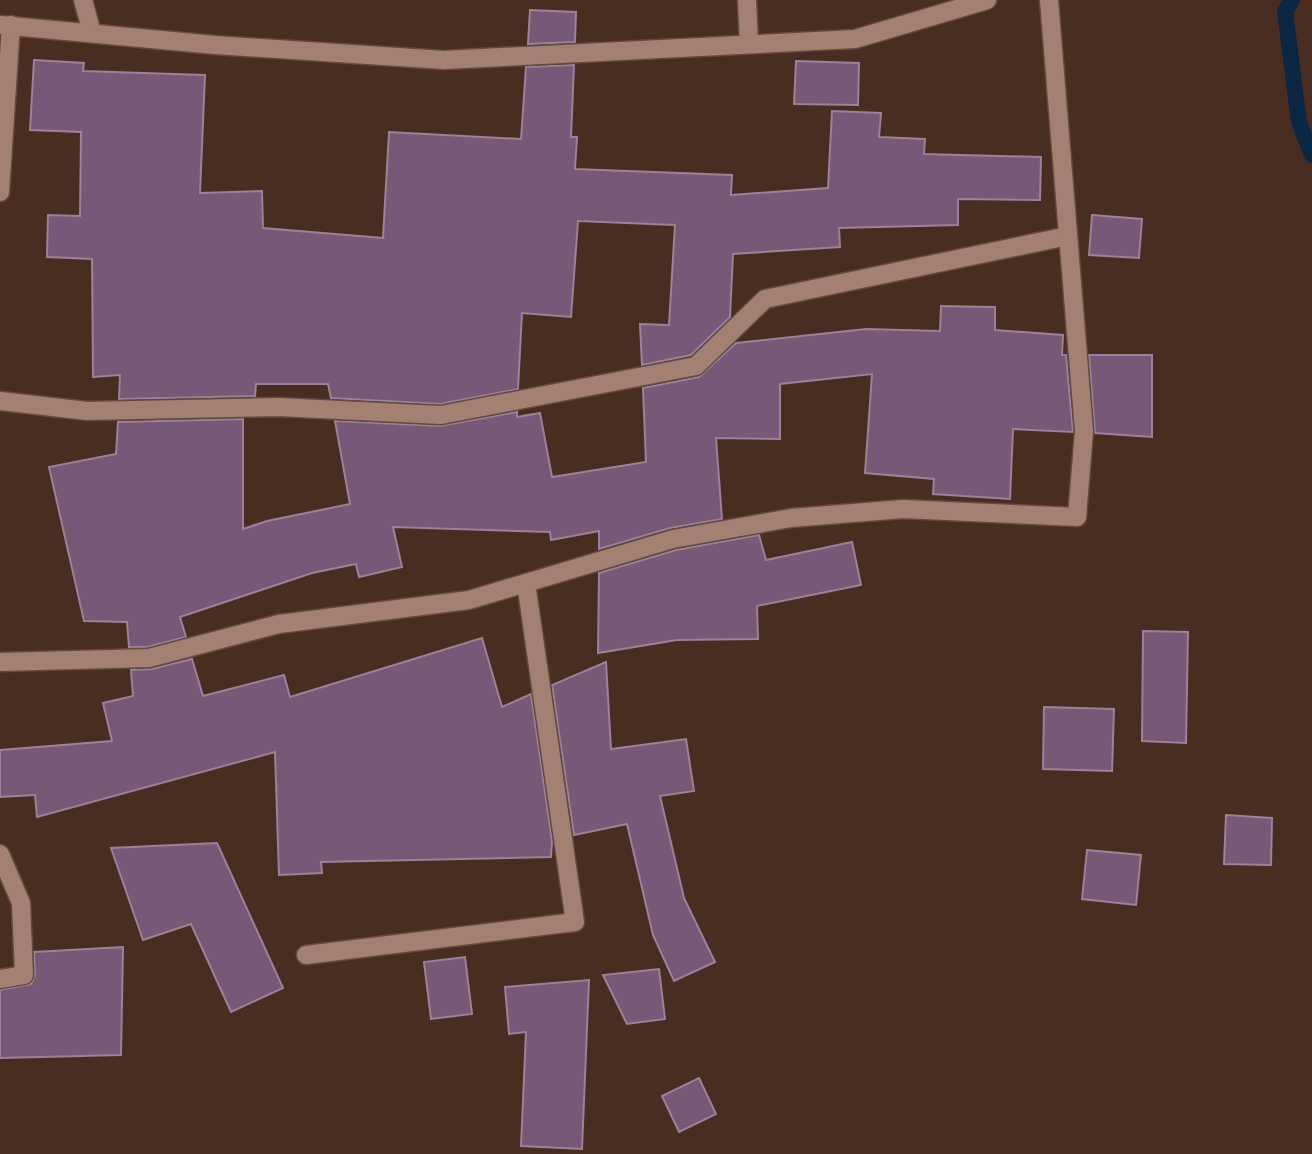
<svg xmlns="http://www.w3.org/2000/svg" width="1312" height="1154" font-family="Inter,sans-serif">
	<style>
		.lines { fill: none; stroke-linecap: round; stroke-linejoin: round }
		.stream { stroke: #0c2743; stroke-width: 16 }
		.building { fill: #785877; stroke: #9b819a; stroke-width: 2 }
		.service-casing { stroke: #634a40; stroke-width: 21 }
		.minor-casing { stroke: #634a40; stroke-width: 21 }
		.service { stroke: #a38071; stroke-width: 18 }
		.minor { stroke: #a38071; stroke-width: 18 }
	</style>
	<rect width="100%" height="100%" fill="#4a2d21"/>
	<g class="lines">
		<path class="stream" d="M1292 0 1285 11 1299 122 1312 155"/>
	</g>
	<g class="building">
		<path d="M530 10 576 12 575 42 528 44Z"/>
		<path d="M34 60 84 63 83 71 205 75 200 193 262 191 263 228 383 238 389 132 521 139 526 67 574 65 571 137H577L575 169 732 175 731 195 828 188 832 111 881 113 879 137 925 139 924 154 1041 157 1040 200 958 199V225L839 228 840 247 733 254 730 317 691 355 642 365 640 324 669 325 675 225 578 221 571 317 522 313 518 389 440 404 331 398 328 384H256L255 396 119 399 120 375 93 377 92 259 47 257 48 215 80 216 81 132 30 130Z"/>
		<path d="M796 61 859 63 858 105 794 104Z"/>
		<path d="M1092 215 1142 219 1139 258 1089 255Z"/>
		<path d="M941 306 995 307V330L1063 335 1062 355H1066L1073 432 1013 429 1010 499 933 494 934 479 865 473 872 374 780 384V439L716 438 722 519 670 528 599 549V531L551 540 550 532 393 527 402 567 359 577 356 564 312 573 180 617 186 637 147 647H129L127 622 84 621 49 467 116 454 118 422 243 419V529L267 521 350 504 335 421 440 426 517 412V417L540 413 552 477 646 462 643 388 699 377 736 343 866 329 940 331Z"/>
		<path d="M1089 355H1152V437L1095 433Z"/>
		<path d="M759 535 766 560 852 542 861 585 757 606 758 639 677 640 598 653 599 573 676 550Z"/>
		<path d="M1143 631 1188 632 1186 743 1142 741Z"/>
		<path d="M482 638 502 707 531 694 552 841 551 857 321 862 322 873 279 875 275 752 37 817 35 795 0 797V750L112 741 103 703 133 696 131 670 152 669 192 659 203 696 284 675 290 697Z"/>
		<path d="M606 662 611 749 686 739 694 791 660 796 684 898 715 962 674 981 653 935 627 824 574 835 552 685Z"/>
		<path d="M1044 707 1114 709 1112 771 1043 769Z"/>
		<path d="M1226 815 1272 818 1271 865 1224 864Z"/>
		<path d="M217 843 283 988 231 1012 191 924 143 940 111 848Z"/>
		<path d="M1087 850 1141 855 1136 905 1082 899Z"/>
		<path d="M123 947 121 1055 0 1058V990L31 984 35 975 34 952Z"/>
		<path d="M465 957 472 1014 431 1019 424 962Z"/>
		<path d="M659 969 665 1019 627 1024 603 975Z"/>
		<path d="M589 980 582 1149 521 1146 526 1032 509 1034 505 987Z"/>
		<path d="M699 1078 716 1114 679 1132 662 1096Z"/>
	</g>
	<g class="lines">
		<defs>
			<g id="service">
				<path d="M83 0 92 33"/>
				<path d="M0 192 11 25"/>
				<path d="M0 401 87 411 278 407 441 415 696 366 765 299 1068 236"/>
				<path d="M0 854 21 903 24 975 0 979"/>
				<path d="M306 955 575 922 526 583"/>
			</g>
			<g id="minor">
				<path d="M747 0 749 44"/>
				<path d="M0 25 215 45 444 60 855 39 987 0"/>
				<path d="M0 662 149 658 279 624 469 600 673 539 791 518 903 509 1077 517 1084 431 1049 0"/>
			</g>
		</defs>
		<use href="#service" class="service-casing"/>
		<use href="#minor" class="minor-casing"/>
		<use href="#service" class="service"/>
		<use href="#minor" class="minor"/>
	</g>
</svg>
